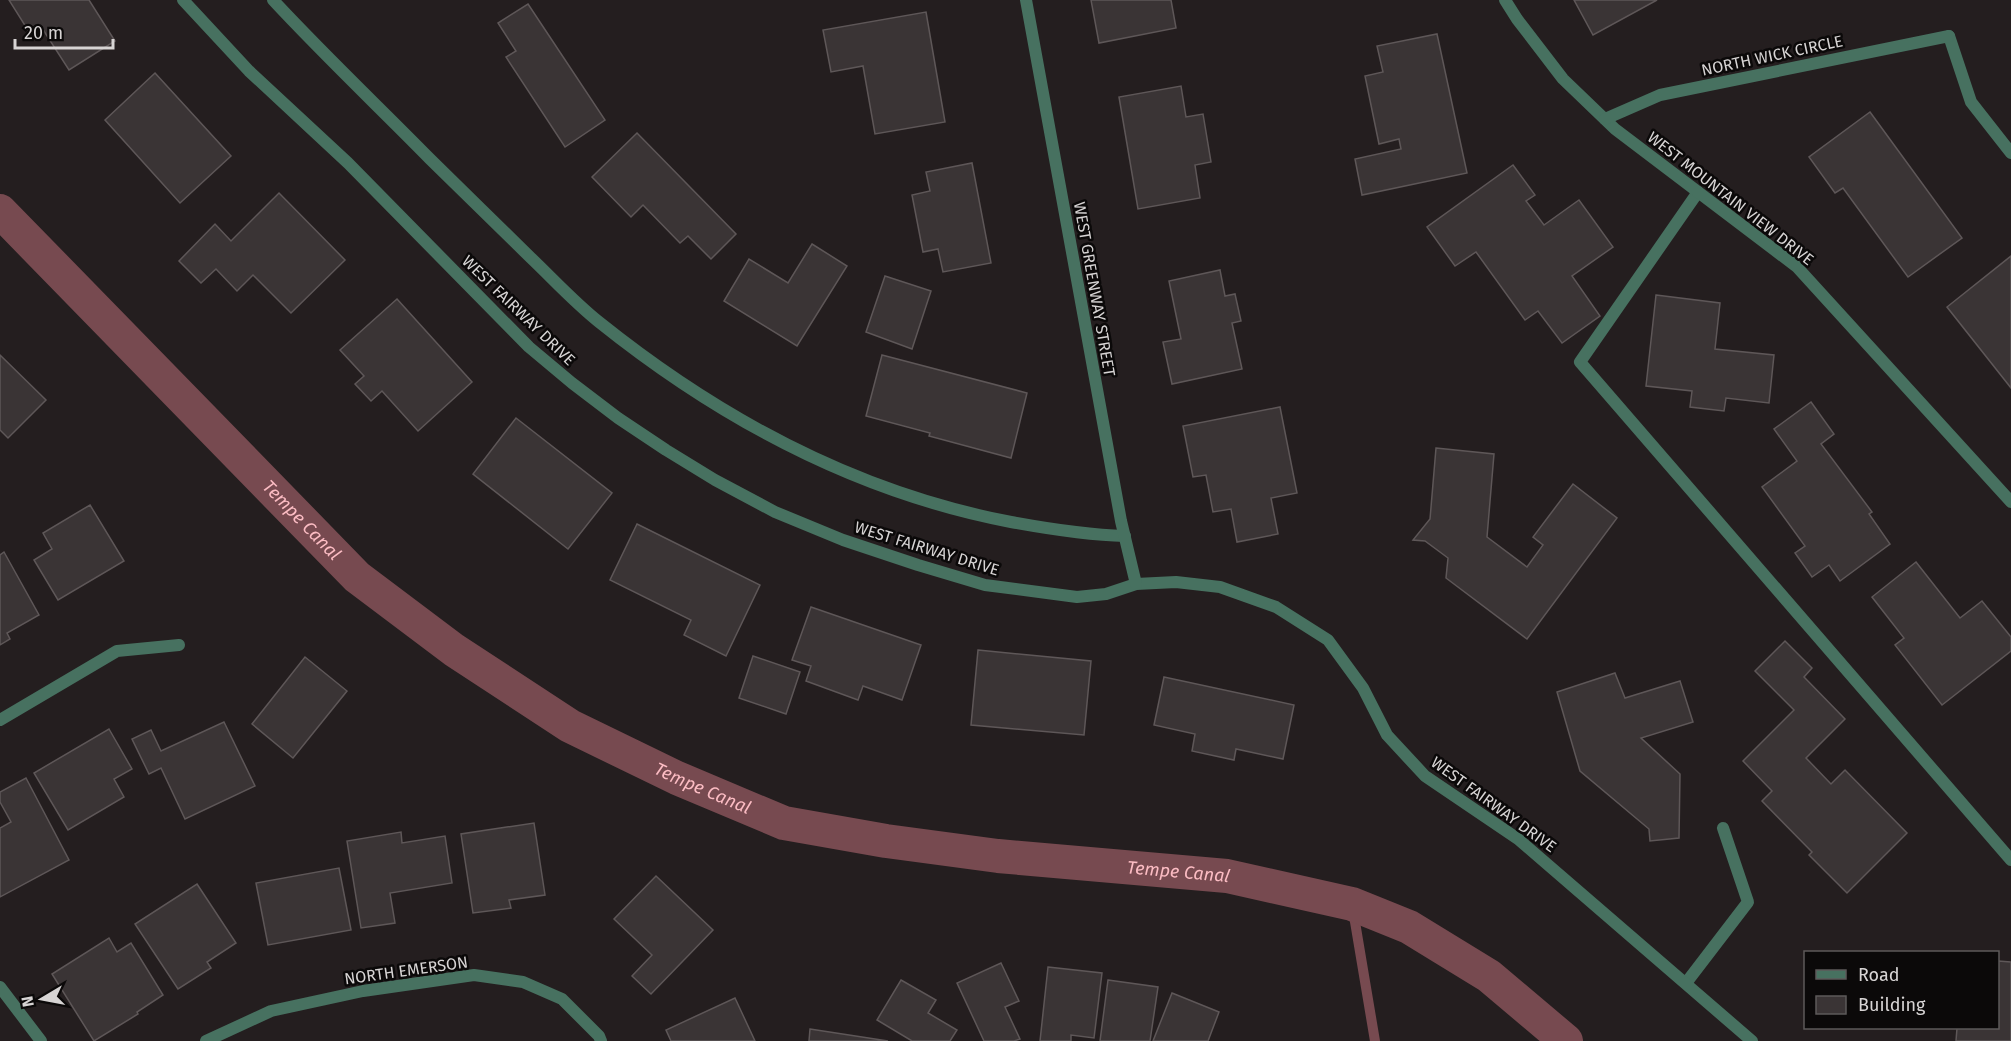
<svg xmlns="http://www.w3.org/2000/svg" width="2011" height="1041" font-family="'Fira Sans',sans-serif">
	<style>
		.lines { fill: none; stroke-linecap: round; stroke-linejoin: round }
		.stream { stroke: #774a50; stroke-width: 10 }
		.canal { stroke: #774a50; stroke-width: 34 }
		.building { fill: #3a3435; stroke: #5e5758; stroke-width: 1.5 }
		.service { stroke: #477160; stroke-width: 12 }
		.minor { stroke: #477160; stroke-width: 12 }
		.labels { text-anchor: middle; stroke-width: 5; stroke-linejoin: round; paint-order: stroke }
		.street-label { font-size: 16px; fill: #d7d4d4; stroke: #0b0909 }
		.water-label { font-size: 18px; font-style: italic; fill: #fbbcc3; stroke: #0b0909 }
	</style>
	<rect width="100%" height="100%" fill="#241e1f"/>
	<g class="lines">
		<path class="stream" d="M1352 904 1375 1041"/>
		<path class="canal" id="s1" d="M0 211 357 577 454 650 570 726 677 778 784 823 886 841 998 856 1227 876 1352 904 1409 927 1489 976 1566 1041"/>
	</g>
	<g class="building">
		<path d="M9 0H89L115 41 69 70 42 28 31 35Z"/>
		<path d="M1091 0H1171L1176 28 1099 43Z"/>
		<path d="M1574 0H1657L1593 35Z"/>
		<path d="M528 4 605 120 565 147 506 57 516 51 498 23Z"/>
		<path d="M926 12 945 122 875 134 863 66 831 72 823 30Z"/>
		<path d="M1437 34 1467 173 1362 195 1355 159 1401 149 1399 139 1379 144 1365 76 1383 72 1377 46Z"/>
		<path d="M155 73 231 156 180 203 105 120Z"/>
		<path d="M1181 86 1186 117 1203 114 1211 162 1195 165 1200 198 1138 209 1119 97Z"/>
		<path d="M1870 112 1962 238 1908 277 1843 188 1835 193 1809 157Z"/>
		<path d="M637 133 736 234 711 259 688 236 680 243 643 205 631 217 592 177Z"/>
		<path d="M972 163 991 263 943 272 938 249 923 252 912 195 930 191 926 172Z"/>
		<path d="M1513 165 1535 195 1526 201 1544 225 1579 200 1613 247 1572 276 1600 316 1562 343 1538 311 1525 320 1476 252 1455 266 1427 227Z"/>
		<path d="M279 193 345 260 291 313 253 275 237 291 216 269 201 283 179 261 215 224 231 241Z"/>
		<path d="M812 244 847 266 797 346 724 301 749 259 788 283Z"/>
		<path d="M2011 256V388L1947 307Z"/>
		<path d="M1220 270 1225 296 1235 294 1241 321 1232 323 1242 369 1172 384 1163 342 1181 339 1169 281Z"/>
		<path d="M885 276 931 291 912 349 866 332Z"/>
		<path d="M1656 295 1720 303 1715 349 1774 355 1769 403 1726 398 1724 411 1690 407 1692 391 1646 386Z"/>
		<path d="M397 299 472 382 418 431 382 391 371 401 355 384 364 376 340 350Z"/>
		<path d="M0 355 46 400 8 438 0 430Z"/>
		<path d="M882 355 1027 393 1011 458 929 436 930 433 866 416Z"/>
		<path d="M1811 402 1834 434 1821 444 1872 512 1869 514 1890 544 1840 581 1829 565 1812 577 1795 553 1805 546 1762 487 1797 461 1774 429Z"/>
		<path d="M1280 407 1297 493 1271 498 1278 534 1237 542 1231 509 1213 512 1206 475 1193 477 1183 426Z"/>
		<path d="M516 418 612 493 568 549 473 474Z"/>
		<path d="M1436 448 1494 454 1487 537 1527 567 1543 545 1533 537 1573 484 1617 518 1527 639 1446 578 1448 558 1425 541 1413 540 1430 519Z"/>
		<path d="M90 505 124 561 58 600 34 560 52 549 43 533Z"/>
		<path d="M637 524 760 585 726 656 684 635 691 620 610 580Z"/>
		<path d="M4 552 39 615 7 633 10 639 0 645V555Z"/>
		<path d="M1916 562 1960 618 1982 601 2011 637V651L1942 705 1895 645 1904 638 1872 597Z"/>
		<path d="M811 607 921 645 902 700 863 686 858 700 806 681 811 666 792 660Z"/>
		<path d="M1785 641 1812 668 1804 677 1845 719 1806 758 1831 784 1845 770 1907 833 1847 893 1809 855 1812 852 1762 801 1772 791 1743 761 1794 710 1755 671Z"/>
		<path d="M978 650 1091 661 1084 735 971 725Z"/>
		<path d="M753 656 800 672 786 714 739 698Z"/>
		<path d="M305 657 347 691 293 758 252 724Z"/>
		<path d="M1615 673 1625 698 1680 681 1693 722 1641 738 1680 774 1679 838 1650 841 1649 829 1580 771 1557 692Z"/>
		<path d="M1164 677 1294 705 1283 759 1236 749 1234 760 1192 751 1195 734 1154 725Z"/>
		<path d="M224 722 255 786 185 819 161 768 149 774 132 739 151 730 161 751Z"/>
		<path d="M109 729 132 769 114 779 124 797 68 830 34 773Z"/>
		<path d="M26 778 69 860 0 897V828L11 822 0 802V792Z"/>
		<path d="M534 823 545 895 509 900 511 908 473 913 461 834Z"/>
		<path d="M401 832 402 843 445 836 452 883 390 893 395 923 361 928 347 841Z"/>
		<path d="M339 868 351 930 268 945 256 883Z"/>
		<path d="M656 876 713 930 651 994 632 976 652 955 614 919Z"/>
		<path d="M197 884 236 943 207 962 211 968 178 989 135 924Z"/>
		<path d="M109 938 117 952 131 943 163 995 137 1012 138 1014 94 1041 52 974Z"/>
		<path d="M1998 961 2011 962V1041H1956L1957 1028H1998Z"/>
		<path d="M1001 963 1019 1001 1005 1007 1020 1039 1014 1041H984L957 983Z"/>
		<path d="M1048 967 1102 973 1094 1038 1071 1035V1041H1040Z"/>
		<path d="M901 980 936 1000 928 1013 957 1030 950 1041H912L877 1020Z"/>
		<path d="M1108 980 1158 987 1150 1041H1100Z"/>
		<path d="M1172 993 1219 1012 1208 1041H1153Z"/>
		<path d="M735 998 755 1041H671L666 1030Z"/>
		<path d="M810 1029 888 1041H809Z"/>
	</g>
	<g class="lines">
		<g class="service">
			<path d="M1949 36 1971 102 2011 153"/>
			<path d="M1698 192 1580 362 2011 860"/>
			<path d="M1686 983 1748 902 1723 828"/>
		</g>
		<g class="minor">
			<path d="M183 0 249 71 348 163 529 347 572 383 618 418 666 450 715 480 775 512 843 540 918 565 985 585 1077 597 1106 594 1136 584 1176 582 1220 587 1276 607 1328 640 1363 688 1387 735 1425 776 1518 839 1752 1041"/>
			<path d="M273 0C324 55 378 106 430 159 464 192 497 225 531 258 553 279 575 303 599 322 720 419 858 493 1011 522 1049 529 1086 535 1125 536"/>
			<path d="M1026 0 1121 521 1136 584"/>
			<path d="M1505 0 1517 19 1563 79 1615 129 1797 267 2011 502"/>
			<path d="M1605 119 1660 95 1949 36"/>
			<path d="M0 720 117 651 179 645"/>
			<path d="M0 987 41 1041"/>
			<path d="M206 1041 271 1011 363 991 474 975 523 982 562 999 599 1036 601 1041"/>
		</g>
	</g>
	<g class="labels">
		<g class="street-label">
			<text transform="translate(1772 55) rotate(-12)" y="6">NORTH WICK CIRCLE</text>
			<text transform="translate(1731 198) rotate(38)" y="6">WEST MOUNTAIN VIEW DRIVE</text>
			<text transform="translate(1095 289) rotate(80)" y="6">WEST GREENWAY STREET</text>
			<text transform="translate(519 310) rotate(44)" y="6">WEST FAIRWAY DRIVE</text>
			<text transform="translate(927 548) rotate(17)" y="6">WEST FAIRWAY DRIVE</text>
			<text transform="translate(1494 804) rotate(36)" y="6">WEST FAIRWAY DRIVE</text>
			<text transform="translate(406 970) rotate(-8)" y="6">NORTH EMERSON</text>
		</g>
		<g class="water-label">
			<text dy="6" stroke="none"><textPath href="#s1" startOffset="432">Tempe Canal</textPath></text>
			<text dy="6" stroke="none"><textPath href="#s1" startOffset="918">Tempe Canal</textPath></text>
			<text dy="6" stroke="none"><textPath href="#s1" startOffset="1404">Tempe Canal</textPath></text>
		</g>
	</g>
	<rect x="1804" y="951" width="195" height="78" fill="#0b0909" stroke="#5d5a5a" stroke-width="1.5"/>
	<rect x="1816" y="970" width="30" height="9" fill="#477160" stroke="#5d5a5a" stroke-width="1.5"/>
	<text x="1858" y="981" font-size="18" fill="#d7d4d4">Road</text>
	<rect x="1816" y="996" width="30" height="18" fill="#3a3435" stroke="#5d5a5a" stroke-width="1.5"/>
	<text x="1858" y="1011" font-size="18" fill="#d7d4d4">Building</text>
	<g transform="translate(42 999) rotate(260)" stroke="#0b0909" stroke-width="4.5" paint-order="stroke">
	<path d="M0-4.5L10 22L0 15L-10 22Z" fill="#d7d4d4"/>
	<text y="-9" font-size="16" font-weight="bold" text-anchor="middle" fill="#d7d4d4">N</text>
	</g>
	<path d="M15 39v9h98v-9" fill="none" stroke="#d7d4d4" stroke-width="3"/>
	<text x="24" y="39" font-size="18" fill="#d7d4d4" stroke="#0b0909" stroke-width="4.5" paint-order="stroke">20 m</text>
</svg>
